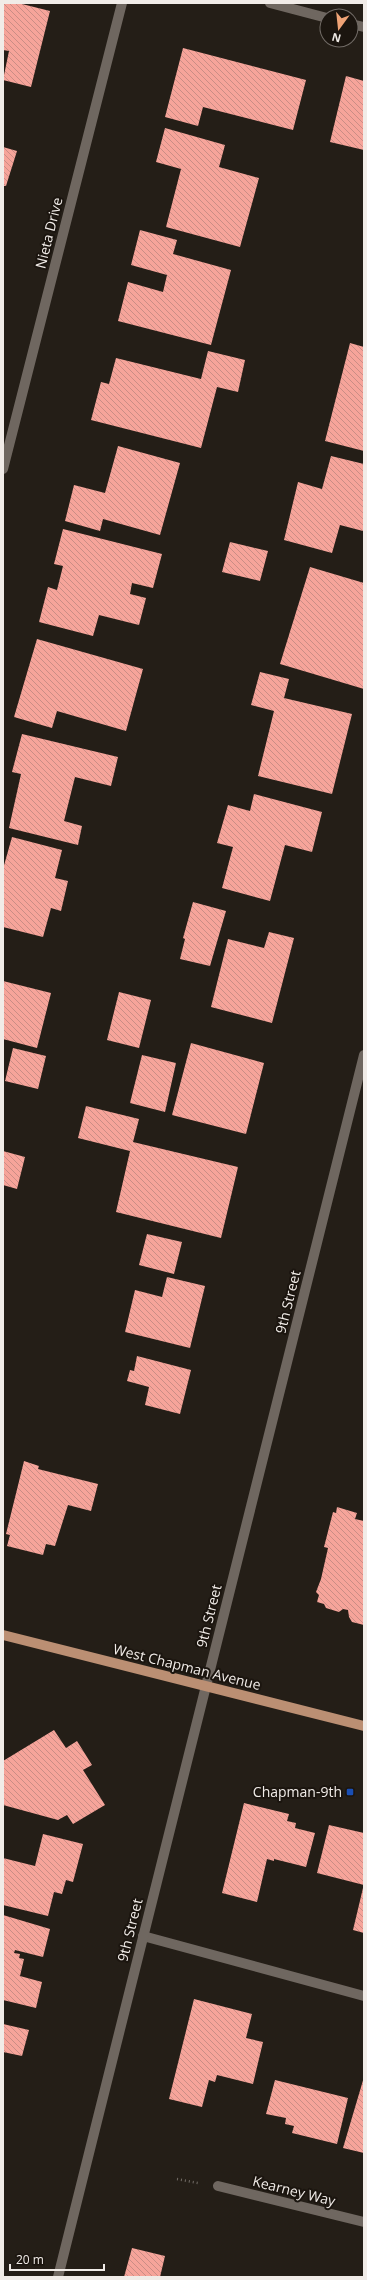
<svg xmlns="http://www.w3.org/2000/svg" width="367" height="2280" font-family="'Open Sans',sans-serif">
	<style>
		.building { fill: url(#building-back-hatch) }
		.lines { fill: none; stroke-linecap: round; stroke-linejoin: round }
		.path { stroke: #726c66; stroke-width: 2.5; stroke-dasharray: 1 3; stroke-linecap: butt }
		.service { stroke: #6f6760; stroke-width: 10 }
		.minor { stroke: #6f6760; stroke-width: 10 }
		.tertiary { stroke: #6f6760; stroke-width: 10 }
		.primary { stroke: #bb8f73; stroke-width: 10 }
		.transit-dot { fill: #1a4fb4; stroke: #1b150f; stroke-width: 1.5 }
		.labels { text-anchor: middle; stroke-width: 4; stroke-linejoin: round; paint-order: stroke }
		.street-label { font-size: 14px; fill: #f1ece8; stroke: #1b150f }
		.poi-label { font-size: 14px; fill: #f1ece8; stroke: #1b150f; text-anchor: end }
	</style>
	<defs>
		<pattern id="building-back-hatch" width="6" height="6" patternUnits="userSpaceOnUse"><rect width="6" height="6" fill="#f6a49a"/><path d="M-1 5l2 2M0 0l6 6M5-1l2 2" fill="none" stroke="#ca8d85"/></pattern>
	</defs>
	<rect width="100%" height="100%" fill="#241e17"/>
	<g class="building">
		<path d="M3 3H18L50 11 31 87 3 80 9 51 3 50Z"/>
		<path d="M183 48 306 80 293 130 203 107 198 126 165 117Z"/>
		<path d="M346 76 364 81V150L330 142Z"/>
		<path d="M165 128 225 145 219 167 259 178 240 247 166 227 181 169 156 162Z"/>
		<path d="M3 147 17 151 6 186H3Z"/>
		<path d="M140 230 177 240 173 254 231 270 211 345 118 321 128 282 163 292 167 275 131 265Z"/>
		<path d="M350 343 364 347V451L325 441Z"/>
		<path d="M208 351 245 360 238 392 217 387 201 448 91 420 101 382 109 384 116 358 201 379Z"/>
		<path d="M118 446 180 463 160 535 103 519 100 531 65 521 74 485 105 493Z"/>
		<path d="M331 456 364 464 363 531 340 525 332 553 284 540 298 482 322 489Z"/>
		<path d="M63 529 162 554 153 588 132 583 130 594 146 598 139 625 99 615 93 636 39 622 48 587 57 590 63 566 54 564Z"/>
		<path d="M230 542 268 551 260 581 222 572Z"/>
		<path d="M310 567 364 583V689L280 664Z"/>
		<path d="M37 639 143 669 126 731 57 711 52 728 14 717Z"/>
		<path d="M260 672 289 679 284 698 352 714 332 794 258 776 274 711 251 705Z"/>
		<path d="M22 734 118 757 111 786 75 777 64 821 82 826 78 845 9 828 21 774 12 772Z"/>
		<path d="M254 794 322 812 312 852 285 845 270 901 222 888 233 847 217 843 228 805 250 811Z"/>
		<path d="M12 837 62 850 55 878 68 881 61 911 51 908 43 937 3 927V869Z"/>
		<path d="M193 902 226 911 210 966 180 959 185 939 183 938Z"/>
		<path d="M269 932 294 938 272 1023 211 1007 228 939 264 948Z"/>
		<path d="M3 981 51 993 37 1048 3 1039Z"/>
		<path d="M119 992 151 1000 139 1048 107 1040Z"/>
		<path d="M191 1043 264 1063 246 1134 172 1115Z"/>
		<path d="M13 1048 46 1056 38 1089 5 1081Z"/>
		<path d="M142 1055 176 1063 165 1112 130 1103Z"/>
		<path d="M86 1106 139 1119 133 1142 238 1167 221 1238 116 1212 130 1151 78 1138Z"/>
		<path d="M3 1151 25 1157 17 1189 3 1185Z"/>
		<path d="M147 1234 182 1242 174 1274 139 1265Z"/>
		<path d="M167 1277 205 1286 190 1348 125 1332 135 1290 162 1297Z"/>
		<path d="M137 1356 191 1370 180 1414 145 1405 149 1387 127 1381 130 1370 134 1371Z"/>
		<path d="M24 1461 39 1466 38 1469 98 1484 91 1511 68 1505 55 1546 46 1544 43 1555 7 1546 10 1535 6 1534Z"/>
		<path d="M337 1507 357 1513 355 1519 364 1521V1625L352 1622 349 1617 348 1610 343 1609 339 1612 326 1608 324 1604 317 1602 319 1595 316 1592 321 1579 328 1548 324 1547 333 1512 336 1513Z"/>
		<path d="M54 1730 66 1748 77 1741 92 1765 83 1770 105 1805 73 1824 67 1815 58 1820 3 1805V1761Z"/>
		<path d="M244 1803 289 1814 287 1821 296 1823 295 1828 315 1833 306 1867 274 1859V1861L267 1859 257 1902 222 1893Z"/>
		<path d="M329 1825 364 1833V1885L317 1873Z"/>
		<path d="M43 1834 83 1844 73 1882 66 1880 62 1894 54 1892 48 1916 3 1905V1858L35 1866Z"/>
		<path d="M363 1888H364V1933L353 1930Z"/>
		<path d="M3 1915 50 1929 43 1957 15 1950 14 1953 20 1954 19 1958 24 1959 20 1976 42 1982 36 2008 3 2000Z"/>
		<path d="M194 1999 252 2014 246 2038 263 2042 253 2084 217 2075 215 2082 209 2080 202 2107 169 2099Z"/>
		<path d="M3 2024 29 2030 22 2056 3 2052Z"/>
		<path d="M364 2077V2153L343 2148Z"/>
		<path d="M275 2080 348 2098 337 2144 292 2133 294 2126 285 2124 286 2118 266 2114Z"/>
		<path d="M132 2248 165 2256 160 2277H124Z"/>
	</g>
	<g class="lines">
		<path class="path" d="M177 2179 198 2183"/>
		<path class="service" d="M143 1936 364 1996"/>
		<g class="minor">
			<path d="M270 3 327 18"/>
			<path d="M351 24 364 27"/>
			<path d="M3 469 122 3"/>
			<path d="M218 2186 364 2222"/>
		</g>
		<path class="tertiary" d="M58 2277 364 1055"/>
		<path class="primary" d="M3 1635 364 1726"/>
	</g>
	<rect class="transit-dot" x="346" y="1788" width="8" height="8" rx="2"/>
	<g class="labels">
		<g class="street-label">
			<text transform="translate(49 233) rotate(-76)" y="5">Nieta Drive</text>
			<text transform="translate(288 1302) rotate(-76)" y="5">9th Street</text>
			<text transform="translate(209 1616) rotate(-76)" y="5">9th Street</text>
			<text transform="translate(187 1667) rotate(14)" y="5">West Chapman Avenue</text>
			<text transform="translate(130 1930) rotate(-76)" y="5">9th Street</text>
			<text transform="translate(294 2191) rotate(14)" y="5">Kearney Way</text>
		</g>
		<g class="poi-label">
			<text x="342" y="1797">Chapman-9th</text>
		</g>
	</g>
	<rect width="367" height="2280" fill="none" stroke="#f1ece8" stroke-width="8"/>
	<g transform="translate(339 28) rotate(195)"><circle r="19" fill="#1b150f" stroke="#716b66"/>
	<path d="M0-3L7 15L0 10L-7 15Z" fill="#efa376"/>
	<text y="-6" font-size="11" font-weight="bold" text-anchor="middle" fill="#f1ece8">N</text>
	</g>
	<path d="M10 2264v6h94v-6" fill="none" stroke="#f1ece8" stroke-width="2"/>
	<text x="16" y="2264" font-size="12" fill="#f1ece8" stroke="#1b150f" stroke-width="3" paint-order="stroke">20 m</text>
</svg>
